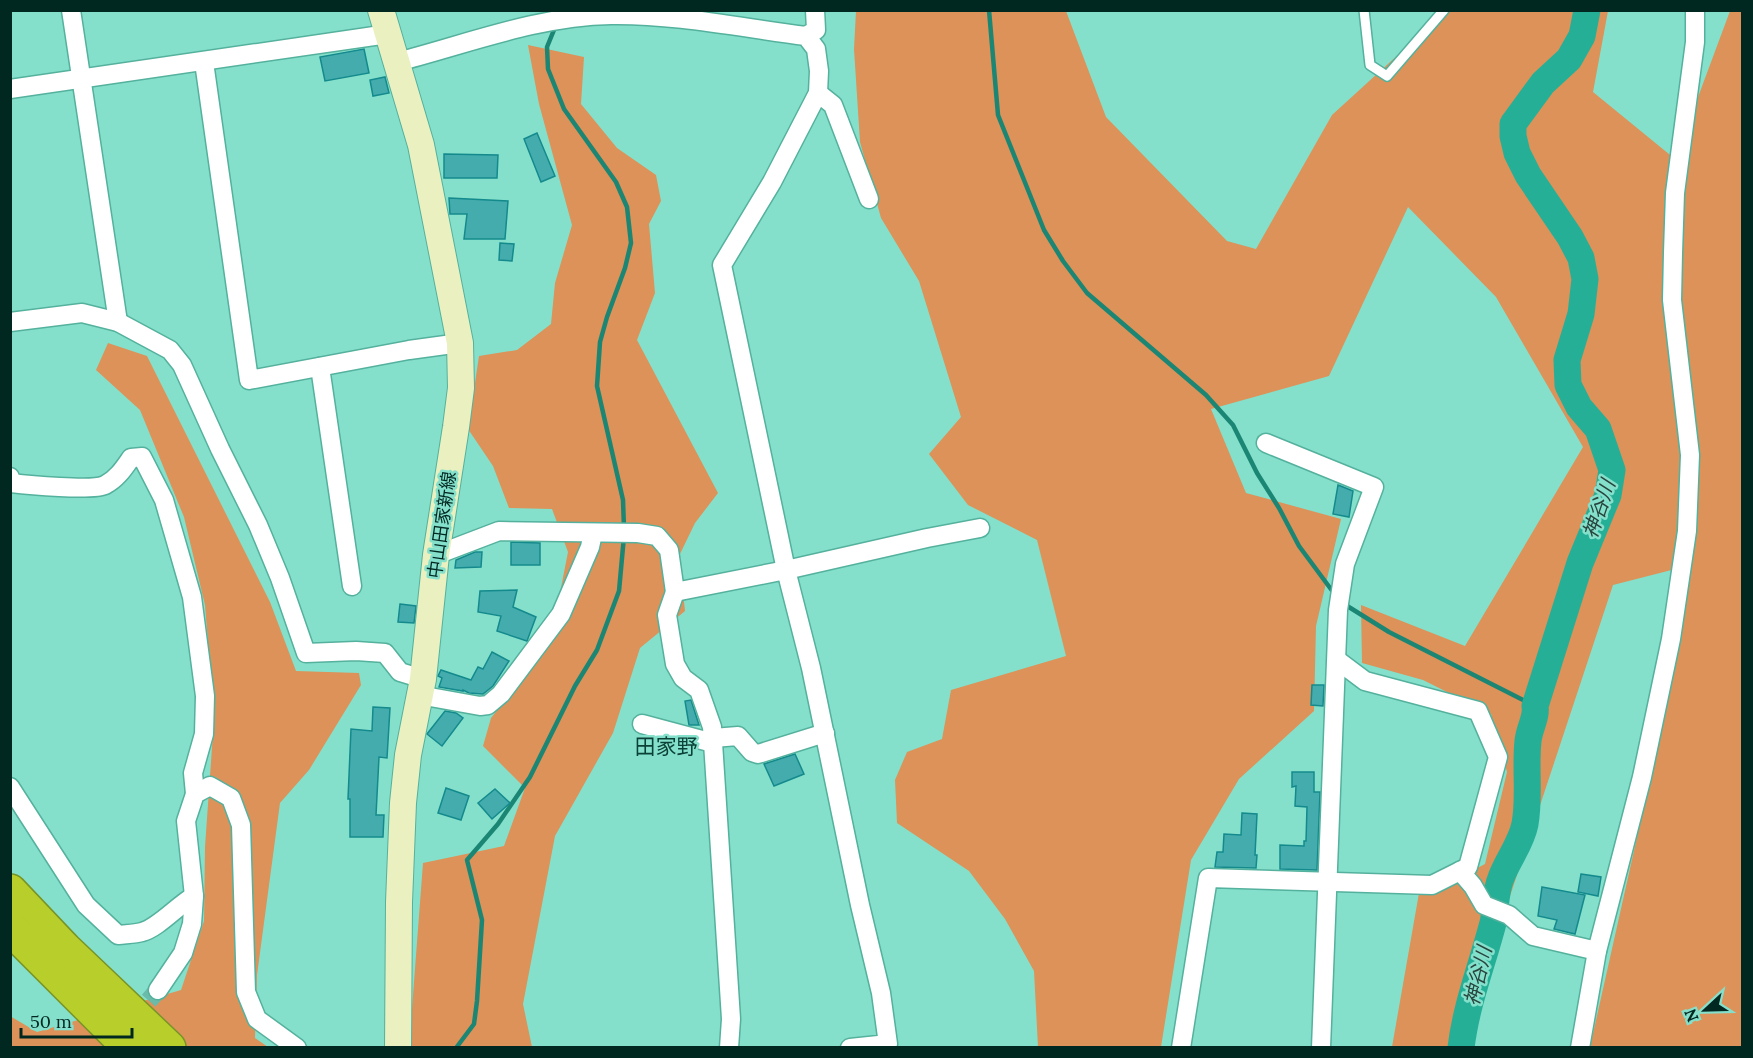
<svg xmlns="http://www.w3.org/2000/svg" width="1753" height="1058" font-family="Lora,'Noto Sans JP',serif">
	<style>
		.green { fill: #dc9258 }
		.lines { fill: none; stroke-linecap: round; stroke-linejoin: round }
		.stream { stroke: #1b8674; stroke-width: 4.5 }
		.river { stroke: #26af97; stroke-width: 27 }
		.building { fill: #45acae; stroke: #148a8d; stroke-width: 1.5 }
		.street-tunnel { stroke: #6abba9; stroke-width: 18; stroke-dasharray: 18 9; stroke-linecap: butt }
		.lane-casing { stroke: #54b19d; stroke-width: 12 }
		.street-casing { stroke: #54b19d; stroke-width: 21 }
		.secondary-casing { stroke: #54b19d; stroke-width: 28 }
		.highway-casing { stroke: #789427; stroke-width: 36 }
		.lane { stroke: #fff; stroke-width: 9 }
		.street { stroke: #fff; stroke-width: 18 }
		.secondary { stroke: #eaf0bf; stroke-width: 26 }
		.highway { stroke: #b8ce2a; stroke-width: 33 }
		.labels { text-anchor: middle; stroke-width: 5; stroke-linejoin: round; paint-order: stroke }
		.street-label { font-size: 18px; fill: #002821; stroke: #84e0cb }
		.water-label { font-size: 20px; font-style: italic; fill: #28443d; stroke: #84e0cb }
		.quarter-label { font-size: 21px; fill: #0b4137; stroke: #84e0cb }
	</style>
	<rect width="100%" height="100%" fill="#84e0cb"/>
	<g class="green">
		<path d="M856 11H1066L1106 117 1227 241 1256 249 1332 115 1446 11H1608L1593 92 1675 159 1730 11H1742V1047H1590L1662 726 1691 565 1613 585 1460 1047H1392L1419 893H1429L1485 864 1507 772 1491 714 1423 680 1362 663 1361 605 1465 646 1583 447 1496 297 1408 207 1329 376 1211 409 1246 493 1341 519 1316 626 1314 711 1239 779 1191 860 1161 1047H1038L1034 971 1005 919 969 871 897 823 895 780 907 752 942 739 951 690 1066 656 1037 540 968 505 929 454 961 417 919 281 881 218 860 142 854 49Z"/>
		<path d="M528 45 584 57 581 104 617 148 656 175 661 201 649 224 655 293 637 340 718 493 695 523 679 556 685 611 640 648 613 733 555 836 523 1004 532 1047 409 1048 423 863 504 846 525 788 483 746 491 718 544 652 559 598 568 552 552 509 509 508 493 466 468 429 479 356 517 350 551 324 555 283 572 225 539 104Z"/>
		<path d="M108 343 147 356 270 602 296 671 359 673 361 685 309 770 280 803 257 975 255 1038 268 1047H11L10 1016 37 1032 181 990 204 921 205 847 214 719 205 605 184 517 140 410 96 370Z"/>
	</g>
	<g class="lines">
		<g class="stream">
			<path d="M989 10 998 115 1044 230 1063 261 1087 293 1206 395 1233 425 1257 473 1279 508 1299 546 1336 596"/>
			<path d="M556 25 547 47 548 69 564 109 616 182 627 207 631 243 625 268 607 317 600 342 597 386 623 500 624 528"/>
			<path d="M1344 604 1389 632 1535 706"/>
			<path d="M456 1048 474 1024 477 1001 482 920 467 860 498 824 530 777 575 686 597 650 619 591 624 536"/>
		</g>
		<path class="river" d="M1461 1048C1466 1005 1482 965 1493 923 1496 909 1495 892 1501 878 1508 859 1521 844 1525 824 1530 796 1525 769 1528 741 1529 729 1537 717 1535 706L1580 563 1608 495 1612 470 1598 429 1579 407 1568 385 1567 360 1581 314 1585 279 1581 258 1570 237 1528 175 1517 153 1513 136V124L1543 83 1569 59 1582 36 1587 10"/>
	</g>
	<g class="building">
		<path d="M364 49 369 73 325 81 320 57Z"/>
		<path d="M385 77 389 93 373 96 370 80Z"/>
		<path d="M537 133 555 176 541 182 524 139Z"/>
		<path d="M444 154 498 155 497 178H444Z"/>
		<path d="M449 198 508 201 505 239H464L467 214H450Z"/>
		<path d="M500 243 514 244 512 261 499 260Z"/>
		<path d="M1338 485 1353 491 1349 517 1333 514Z"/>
		<path d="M511 542 540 543V565H511Z"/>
		<path d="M475 552H482L481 567 455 568 456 560Z"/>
		<path d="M517 590 513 607 536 617 527 641 497 631 501 616 478 612 480 591Z"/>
		<path d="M400 604 416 606 414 623 398 622Z"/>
		<path d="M492 652 509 661 493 686 483 694 469 693 463 690V691L439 687 442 678 438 676 441 670 471 680 478 667 483 669Z"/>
		<path d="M1312 685H1324L1323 706 1311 705Z"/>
		<path d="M691 700 699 725H689L685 701Z"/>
		<path d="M373 707 390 708 387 758 379 757 376 815H384L383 837H350V799H348L351 729 372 731Z"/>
		<path d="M445 711 456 713 463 718 442 746 427 734Z"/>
		<path d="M795 754 804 774 774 786 764 764Z"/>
		<path d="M1292 772H1314V792H1320L1317 870 1280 869V845L1304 846V841H1306L1307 807 1295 806 1296 786 1292 787Z"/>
		<path d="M446 788 469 796 461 820 438 813Z"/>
		<path d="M495 789 510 803 492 819 478 803Z"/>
		<path d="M1242 813 1257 814 1255 855H1257L1256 868 1215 867 1217 852H1223L1224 834 1241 835Z"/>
		<path d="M1581 874 1601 877 1598 896 1578 892Z"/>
		<path d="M1542 887 1585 895 1575 934 1554 929 1557 920 1538 916Z"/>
	</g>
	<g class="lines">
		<path class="street-tunnel" d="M131 1021 158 990"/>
		<defs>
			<path id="lane" d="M1364 10 1370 65 1387 76 1444 10"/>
			<g id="street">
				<path d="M71 10 118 322"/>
				<path d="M806 36 816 30 815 10"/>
				<path d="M204 62 249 380 409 350 460 343"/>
				<path d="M397 62C467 44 538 16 611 15 676 14 742 28 806 36L816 49 819 71 818 93 772 182 722 265 786 570 811 668 860 905 881 993 888 1044 850 1048"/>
				<path d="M10 89 388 34"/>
				<path d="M818 93 833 105 869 199"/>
				<path d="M10 322 82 313 118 322 170 350 182 365 220 449 258 525 280 578 306 653 356 651 385 653 400 672 423 679"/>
				<path d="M320 367 352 586"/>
				<path d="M1266 443 1374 487 1345 564 1338 610 1321 1048"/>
				<path d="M10 477 11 483C27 485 93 491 105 485 117 479 124 468 131 458L142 457 164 500 192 597 205 696 204 734 193 773 195 794"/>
				<path d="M436 555 499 531 638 533 657 536 669 550 675 592 786 570 927 538 980 528"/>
				<path d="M675 592 667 615 675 664 683 678 699 690 712 727 731 1019 729 1048"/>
				<path d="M419 695 480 706 488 705 501 694 561 614 590 547 593 533"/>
				<path d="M642 724 713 743"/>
				<path d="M713 738 738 736 752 752 758 754 825 733"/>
				<path d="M10 787 86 905 118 935C126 934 135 934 142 932 158 928 178 905 194 896"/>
				<path d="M1460 871 1473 886 1484 905 1509 915 1533 936 1597 951"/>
				<path d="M158 990 183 953 192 924 194 896 186 821 195 794 210 786 231 798 241 825 246 992 257 1019 297 1048"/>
				<path d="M1181 1048 1208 878 1432 885 1468 867 1498 757 1478 711 1365 681 1337 660"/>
				<path d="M1580 1048 1597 951 1642 777 1671 639 1687 531 1690 455 1672 300 1673 253 1675 193 1695 42V10"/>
			</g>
			<path id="secondary" d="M381 10 421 145 460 343 461 388 456 427 436 555 423 679 408 755 403 803 399 902 398 1048"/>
			<g id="highway">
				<path d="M10 891 65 949 169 1048"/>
				<path d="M10 928 130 1048"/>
			</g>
		</defs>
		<use href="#lane" class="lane-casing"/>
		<use href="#street" class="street-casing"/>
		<use href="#secondary" class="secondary-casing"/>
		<use href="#highway" class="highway-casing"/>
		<use href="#lane" class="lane"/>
		<use href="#street" class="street"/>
		<use href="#secondary" class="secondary"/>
		<use href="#highway" class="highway"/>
	</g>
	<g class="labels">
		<g class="street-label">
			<text transform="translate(442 525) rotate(-82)" y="6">中山田家新線</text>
		</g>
		<g class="water-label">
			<text transform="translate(1599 509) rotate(-71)" y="7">神谷川</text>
			<text transform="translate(1478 976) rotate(-77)" y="7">神谷川</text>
		</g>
		<g class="quarter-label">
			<text x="666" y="754">田家野</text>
		</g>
	</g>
	<rect width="1753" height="1058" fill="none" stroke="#002821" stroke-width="24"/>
	<g transform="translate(1705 1010) rotate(248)" stroke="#84e0cb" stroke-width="4.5" paint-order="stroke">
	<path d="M0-4.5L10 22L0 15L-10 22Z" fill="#002821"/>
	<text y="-9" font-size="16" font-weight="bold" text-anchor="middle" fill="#002821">N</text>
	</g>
	<path d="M21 1028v9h111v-9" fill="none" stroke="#002821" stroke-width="3"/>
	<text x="30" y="1028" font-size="18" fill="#002821" stroke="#84e0cb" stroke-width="4.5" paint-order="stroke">50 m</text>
</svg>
